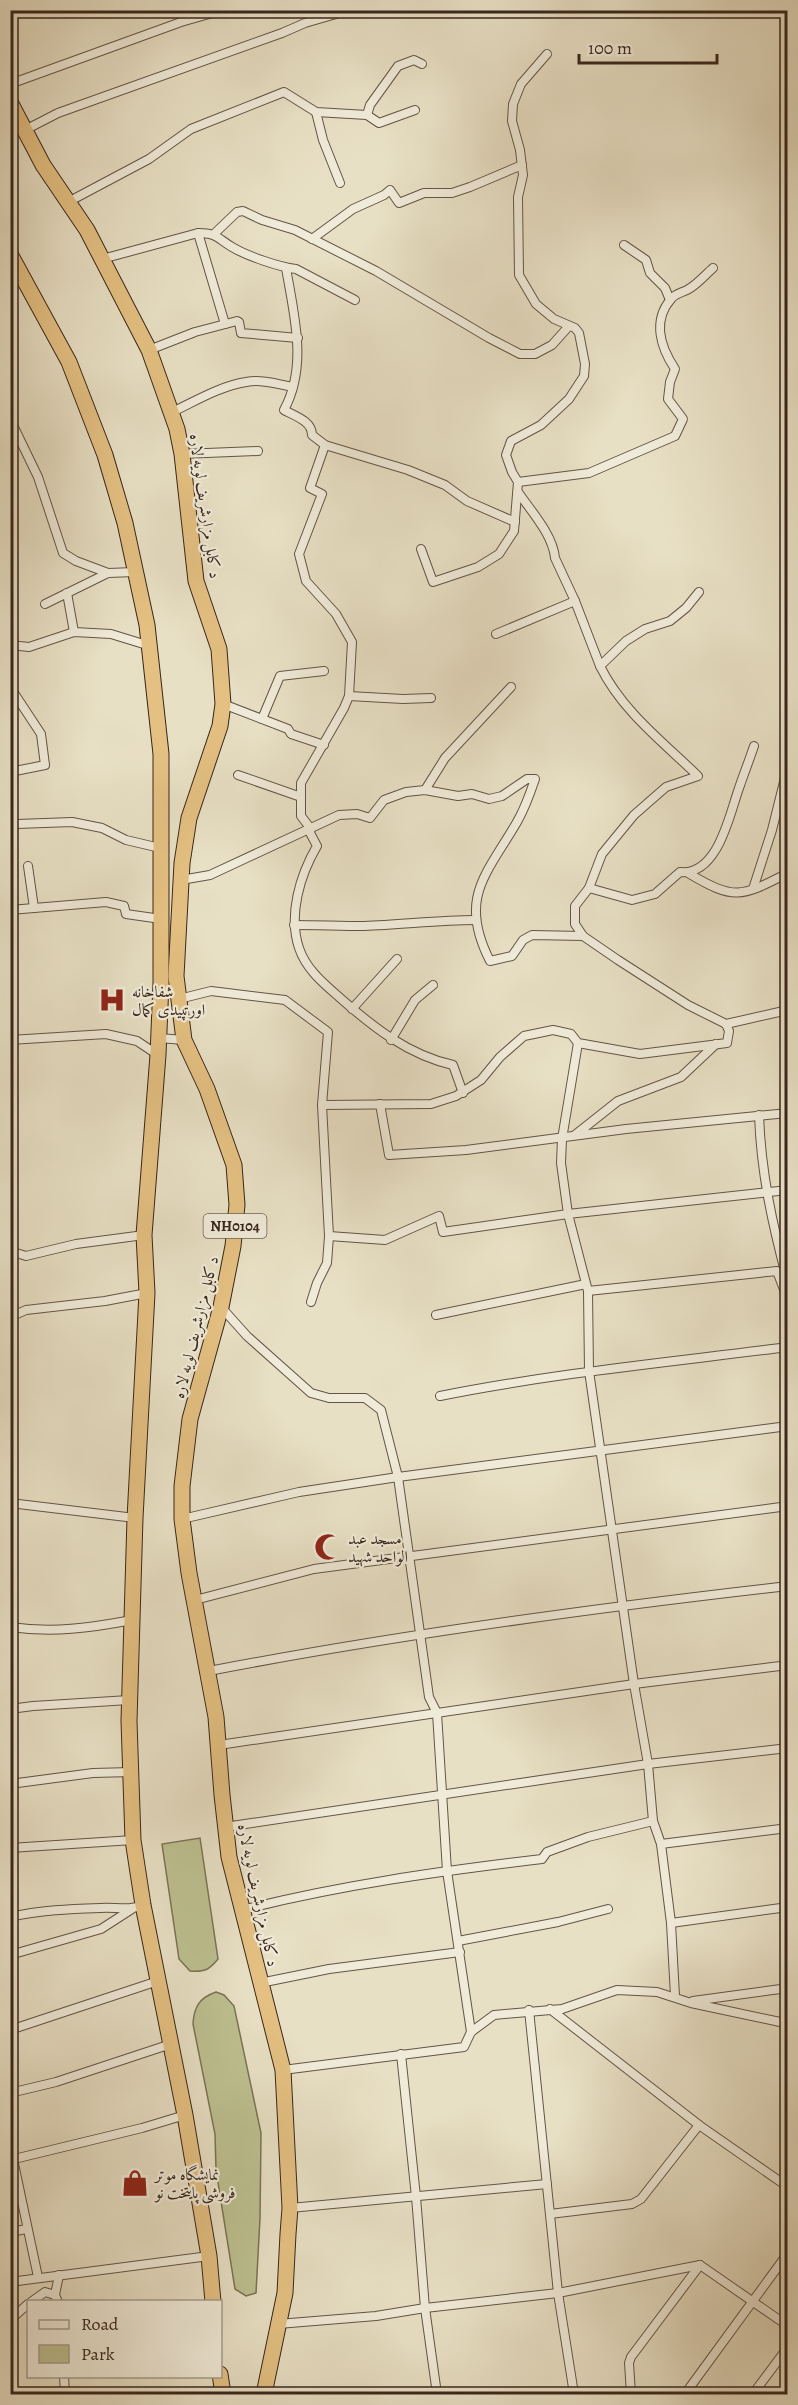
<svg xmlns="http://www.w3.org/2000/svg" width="798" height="2405" font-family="Alegreya,Amiri,serif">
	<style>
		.green { fill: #bdc090; stroke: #7a7356; stroke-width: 1.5 }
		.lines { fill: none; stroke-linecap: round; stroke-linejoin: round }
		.street-casing { stroke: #645447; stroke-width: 10 }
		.highway-casing { stroke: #38261d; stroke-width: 17 }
		.street { stroke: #f0ebd9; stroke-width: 8 }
		.highway { stroke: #e4c082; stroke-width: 15 }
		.labels { text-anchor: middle; stroke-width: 4.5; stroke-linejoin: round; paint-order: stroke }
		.shield { fill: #f0ebd9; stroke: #6f6155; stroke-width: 1.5 }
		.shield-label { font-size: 15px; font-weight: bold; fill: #38261d }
		.street-label { font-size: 16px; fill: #38261d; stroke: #f0ebd9 }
		.poi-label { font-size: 16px; fill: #38261d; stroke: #f0ebd9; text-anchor: start }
	</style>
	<rect width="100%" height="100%" fill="#e8e0c5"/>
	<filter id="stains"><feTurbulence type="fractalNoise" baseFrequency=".00333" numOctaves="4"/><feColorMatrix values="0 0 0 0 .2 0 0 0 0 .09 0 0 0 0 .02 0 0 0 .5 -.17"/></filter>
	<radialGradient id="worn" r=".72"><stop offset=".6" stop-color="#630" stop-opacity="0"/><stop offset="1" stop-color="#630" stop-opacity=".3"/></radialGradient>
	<g class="green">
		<path d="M200 1838 218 1959C209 1970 205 1972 190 1971L179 1959 162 1844Z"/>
		<path d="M216 1992 224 1995 234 2006 261 2133 260 2218 256 2293 246 2296 235 2289 216 2170 215 2134 193 2024C194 2007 199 1998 216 1992Z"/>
	</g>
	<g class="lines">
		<defs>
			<g id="street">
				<path d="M10 14 20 10"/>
				<path d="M10 84 181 22 223 10"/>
				<path d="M316 112 323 140 340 183"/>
				<path d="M367 115 370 105 398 66 414 60 422 64"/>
				<path d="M25 130 58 113 282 33 305 23 336 14"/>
				<path d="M68 202 149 159 191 129 284 92 316 112 367 115 379 123 415 110"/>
				<path d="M198 233 225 324"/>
				<path d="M215 233 237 212 243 211 262 220 295 230 376 271 489 338 520 354H535L552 345 569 326"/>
				<path d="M312 239 353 209 384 195 390 190 399 203 424 193H452L470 187 522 165"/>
				<path d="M624 245 646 260 650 273 665 288 670 300"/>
				<path d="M102 259 198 233C217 233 217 238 232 247 247 256 279 267 296 269L355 300"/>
				<path d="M286 268C294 315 308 366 284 410 295 416 312 421 312 435L325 445 408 470 445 485 467 501 515 522"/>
				<path d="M149 350 195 332 237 321 239 322 241 333 298 338"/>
				<path d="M170 413C194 402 220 386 246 382 261 379 278 384 293 387"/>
				<path d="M10 419 38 477 63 553 76 561 108 573"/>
				<path d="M182 454 258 451"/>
				<path d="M518 482 589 473 675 436 683 419 668 399 670 382 675 369C661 348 652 321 671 299 676 293 681 293 687 290 697 285 705 275 713 268"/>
				<path d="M518 492C531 511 553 535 555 558L575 601 600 666"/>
				<path d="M421 549 433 582 478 567 499 554 514 531 518 482 512 472 506 455 511 441 541 425 569 399 584 376 585 364 579 333 575 328 554 319 536 304 519 275 518 197 523 175 520 150 512 121 513 104 521 84 547 54"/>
				<path d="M67 593 74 632"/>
				<path d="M45 604 108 573 135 572"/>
				<path d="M496 634 575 601"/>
				<path d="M10 645 29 647 74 632 111 634 150 646"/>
				<path d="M10 687 41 734 45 765 10 772"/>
				<path d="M349 696 403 699 431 698"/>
				<path d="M223 704 288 729 291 734 324 745"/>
				<path d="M262 719 280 676 324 671"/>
				<path d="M238 775 301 797"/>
				<path d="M425 790 445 758 511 687"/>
				<path d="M17 824 72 822 102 828 126 840 160 848"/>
				<path d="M308 829 317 846C300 875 288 915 299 948 306 969 323 983 339 997 373 1027 408 1055 453 1065L463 1093"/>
				<path d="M311 829 301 816V783L344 708 349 696 352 642 336 614 306 581 299 554 322 494 310 488 325 445"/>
				<path d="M28 866 34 908"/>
				<path d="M688 873C735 901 741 897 788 873"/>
				<path d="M181 880 210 875 339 815 357 814 370 818 384 800 406 792 425 790 458 796 472 794 489 799 502 796 527 779H535C530 794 525 808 517 822 486 875 458 898 490 961L512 956 523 940 532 935 583 936"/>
				<path d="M589 888 632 900 655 894 680 872C717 876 729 817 738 791 743 776 749 761 754 746"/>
				<path d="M753 889 772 830 788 766"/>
				<path d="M10 910 106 902 124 906 126 914 161 919"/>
				<path d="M294 925C317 925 341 926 364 926 401 925 438 920 475 920"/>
				<path d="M179 999 211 991 285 1000 328 1032 322 1105 329 1236 327 1263 317 1283 311 1302"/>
				<path d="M352 1009 397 959"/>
				<path d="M726 1024 788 1010"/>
				<path d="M159 1038 184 1040"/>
				<path d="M10 1040 106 1034 137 1041 158 1055"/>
				<path d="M391 1040 415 1000 433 985"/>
				<path d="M578 1043 562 1139 561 1163 568 1214 588 1291 589 1371 634 1684 648 1764 653 1821 661 1844 671 1923 675 1996"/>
				<path d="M380 1104 389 1155 466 1150 626 1129 788 1113"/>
				<path d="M322 1105 431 1104 456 1096 481 1080 500 1057 524 1036 553 1030 571 1034 578 1043 640 1054 727 1043 729 1031 726 1024 688 1005 618 960 583 936 575 924V906L589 888 602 854 634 815 666 787 698 776C663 742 622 711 600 666L626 641 645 629 670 621 686 608 699 592"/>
				<path d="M759 1115C761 1174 773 1227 788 1283"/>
				<path d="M575 1135 618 1101 681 1077 716 1044"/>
				<path d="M329 1236 385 1240 439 1216 443 1232 568 1214 788 1190"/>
				<path d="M10 1251 26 1256 76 1244 144 1235"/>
				<path d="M588 1291 777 1271 788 1300"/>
				<path d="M221 1307 247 1336 311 1393 329 1398H365L381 1410 398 1477 429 1697 437 1713 447 1871 471 2032"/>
				<path d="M436 1315 586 1284"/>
				<path d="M10 1317 26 1310 105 1301 147 1293"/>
				<path d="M440 1396C555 1373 671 1362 788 1347"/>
				<path d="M10 1503 135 1518"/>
				<path d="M182 1519 299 1492 398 1477 788 1426"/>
				<path d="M195 1600 314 1569 788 1506"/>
				<path d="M10 1627C53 1633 90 1628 132 1620"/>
				<path d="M209 1671C401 1634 594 1608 788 1586"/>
				<path d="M10 1709 33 1706 129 1700"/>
				<path d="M219 1745 634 1684 788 1665"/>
				<path d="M10 1784 93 1773 132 1772"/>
				<path d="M225 1827 648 1764 788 1748"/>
				<path d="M661 1844 788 1828"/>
				<path d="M10 1848 133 1840"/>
				<path d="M242 1910C340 1885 441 1871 542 1859L547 1852 588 1837 653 1821"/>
				<path d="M10 1917C40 1910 71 1909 101 1908 116 1907 129 1911 143 1905"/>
				<path d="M671 1923 788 1907"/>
				<path d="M458 1941 558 1922 608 1909"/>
				<path d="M10 1955 101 1929 132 1909"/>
				<path d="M260 1983 329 1969 460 1952"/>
				<path d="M693 2001 788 1988"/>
				<path d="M550 2009 699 2125 788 2187"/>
				<path d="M529 2010 558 2293 574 2394"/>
				<path d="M10 2030 158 1981"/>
				<path d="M401 2054 416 2197 425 2308 437 2394"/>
				<path d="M283 2070 464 2047 471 2032 494 2015 562 2009 617 1990 657 1992 691 2003 780 2022 788 2025"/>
				<path d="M10 2093 56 2082 171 2044"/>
				<path d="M13 2159 38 2277"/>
				<path d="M10 2160 142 2128 185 2115"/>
				<path d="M290 2208 547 2184"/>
				<path d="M550 2214 632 2204 641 2199 699 2125"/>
				<path d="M10 2232 27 2229"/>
				<path d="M10 2282 209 2256"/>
				<path d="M55 2295 59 2275"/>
				<path d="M31 2302 45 2292 55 2295 58 2302"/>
				<path d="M10 2320 28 2304"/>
				<path d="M278 2324 376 2316 425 2308 558 2293 700 2265 788 2326"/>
				<path d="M64 2376 65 2394"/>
				<path d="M631 2394 629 2363 631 2357 700 2265"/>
				<path d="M685 2394 788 2253"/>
				<path d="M753 2394 788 2347"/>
			</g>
			<g id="highway">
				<path d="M10 102 43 165 87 230 149 350 177 429 182 454 196 581 219 649 223 704 220 726 189 818 182 863 176 976 184 1040 207 1089 234 1165 237 1205 233 1246 221 1307 190 1419 182 1486V1519L189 1573 216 1717 222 1795 229 1857 283 2070 290 2208 288 2234 285 2293 264 2394"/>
				<path d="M10 254 69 362 105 455 125 523 147 625 161 754V983L158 1055 144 1235 147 1293 135 1518 129 1721 133 1840 143 1905 185 2115 209 2256 213 2302"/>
				<path d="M220 2374 223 2394"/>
			</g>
		</defs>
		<use href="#street" class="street-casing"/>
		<use href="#highway" class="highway-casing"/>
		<use href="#street" class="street"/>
		<use href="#highway" class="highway"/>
	</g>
	<defs>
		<symbol id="hospital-bare" viewBox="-9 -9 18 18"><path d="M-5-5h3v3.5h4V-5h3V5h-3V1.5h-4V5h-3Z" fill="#8f2418" stroke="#f0ebd9" stroke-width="2.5" paint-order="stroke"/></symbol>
		<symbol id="mosque-bare" viewBox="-9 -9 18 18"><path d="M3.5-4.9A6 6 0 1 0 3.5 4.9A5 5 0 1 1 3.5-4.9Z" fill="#8f2418" stroke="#f0ebd9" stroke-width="2.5" paint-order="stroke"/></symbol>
		<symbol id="shop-bare" viewBox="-9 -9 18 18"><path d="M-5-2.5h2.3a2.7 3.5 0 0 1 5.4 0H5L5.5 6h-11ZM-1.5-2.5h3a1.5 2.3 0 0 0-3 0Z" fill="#8f2418" stroke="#f0ebd9" stroke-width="2.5" paint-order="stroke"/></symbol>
	</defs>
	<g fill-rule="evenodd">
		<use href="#hospital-bare" x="93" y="981" width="38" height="38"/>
		<use href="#mosque-bare" x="309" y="1528" width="38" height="38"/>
		<use href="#shop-bare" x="116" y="2164" width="38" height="38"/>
	</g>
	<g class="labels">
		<rect class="shield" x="203.5" y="1214" width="63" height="24" rx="4.5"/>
		<g class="shield-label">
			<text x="235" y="1231">NH0104</text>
		</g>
		<g class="street-label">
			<text transform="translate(206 506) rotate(82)" y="6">د کابل مزارشریف لویه لاره</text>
			<text transform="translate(195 1327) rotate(-76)" y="6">د کابل مزارشریف لویه لاره</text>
			<text transform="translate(259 1895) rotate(78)" y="6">د کابل مزارشریف لویه لاره</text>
		</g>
		<g class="poi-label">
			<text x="132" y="997">شفاخانه<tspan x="132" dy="18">اورتپیدی کمال</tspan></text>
			<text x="348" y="1544">مسجد عبد<tspan x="348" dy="18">الواحد شهید</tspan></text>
			<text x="155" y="2180">نمایشگاه موتر<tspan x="155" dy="18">فروشی پایتخت نو</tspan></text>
		</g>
	</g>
	<rect width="798" height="2405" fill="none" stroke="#e8e0c5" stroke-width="36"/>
	<rect x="12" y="12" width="774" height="2381" fill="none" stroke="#38261d" stroke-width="3"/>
	<rect x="18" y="18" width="762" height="2369" fill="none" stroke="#38261d" stroke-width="1.5"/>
	<rect x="27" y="2300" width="195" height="78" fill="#f0ebd9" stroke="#a69c8e" stroke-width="1.5"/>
	<rect x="39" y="2320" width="30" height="9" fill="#f0ebd9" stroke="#a69c8e" stroke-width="1.5"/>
	<text x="81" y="2330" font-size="18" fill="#38261d">Road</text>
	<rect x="39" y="2345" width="30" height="18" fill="#bdc090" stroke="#a69c8e" stroke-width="1.5"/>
	<text x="81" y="2360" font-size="18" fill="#38261d">Park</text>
	<path d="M579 54v9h138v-9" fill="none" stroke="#38261d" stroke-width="3"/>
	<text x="588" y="54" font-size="18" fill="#38261d" stroke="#f0ebd9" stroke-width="4.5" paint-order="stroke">100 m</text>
	<rect width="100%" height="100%" filter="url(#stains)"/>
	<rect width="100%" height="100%" fill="url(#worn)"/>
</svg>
